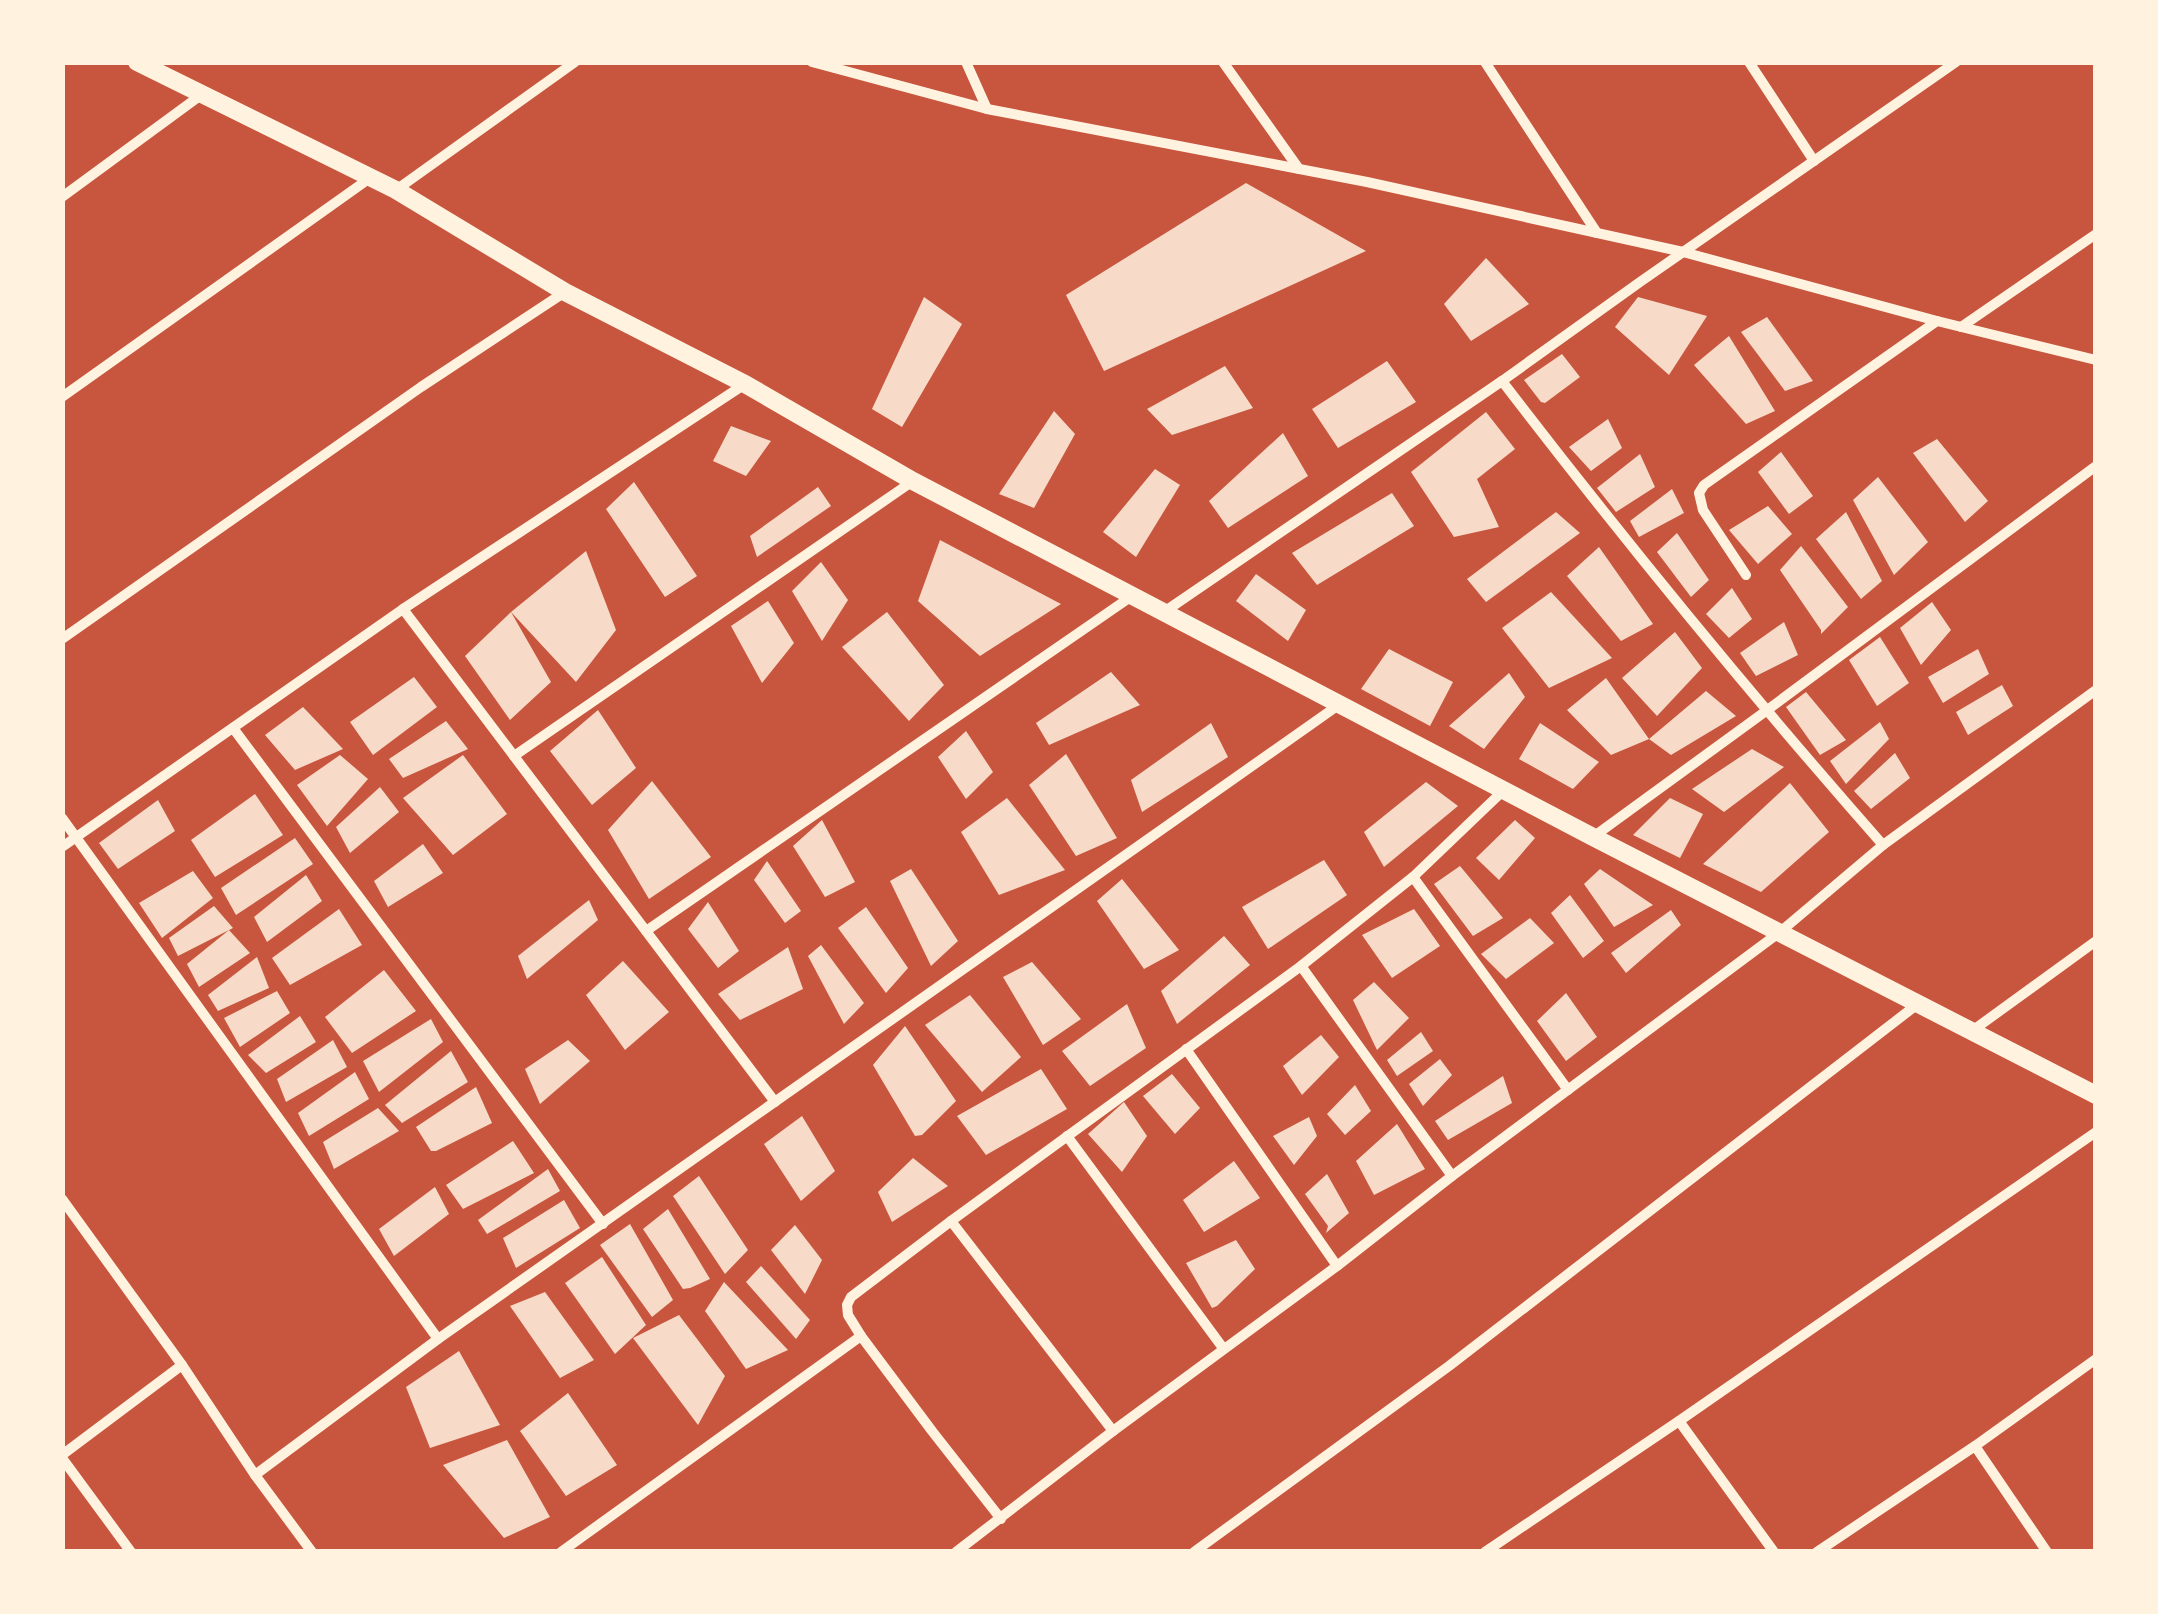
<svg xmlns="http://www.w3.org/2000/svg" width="2158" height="1614" font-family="'Sofia Sans Condensed',sans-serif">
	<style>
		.building { fill: #f7dbc8 }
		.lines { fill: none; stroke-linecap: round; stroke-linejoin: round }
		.minor { stroke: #fff3e0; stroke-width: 10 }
		.tertiary { stroke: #fff3e0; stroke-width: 18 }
	</style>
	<rect width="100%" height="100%" fill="#c8553d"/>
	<g class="building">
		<path d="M1246 183 1366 251 1104 371 1066 295Z"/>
		<path d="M1486 258 1529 304 1471 341 1444 304Z"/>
		<path d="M924 297 962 324 902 427 872 409Z"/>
		<path d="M1638 297 1707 316 1669 375 1615 327Z"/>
		<path d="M1767 317 1813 381 1785 391 1741 332Z"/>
		<path d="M1729 336 1775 411 1746 424 1694 365Z"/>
		<path d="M1562 354 1580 377 1545 403 1541 402 1524 380Z"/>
		<path d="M1387 361 1416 402 1338 448 1312 409Z"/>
		<path d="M1225 366 1253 408 1172 435 1147 409Z"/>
		<path d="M1054 411 1075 434 1034 508 999 494Z"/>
		<path d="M1486 412 1515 449 1477 479 1499 527 1454 537 1411 472Z"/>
		<path d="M1608 419 1622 448 1591 471 1569 447Z"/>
		<path d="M731 426 771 441 746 476 713 461Z"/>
		<path d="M1283 433 1308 476 1228 528 1209 501Z"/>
		<path d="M1937 439 1988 501 1965 522 1913 453Z"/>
		<path d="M1781 452 1813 496 1789 514 1758 472Z"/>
		<path d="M1640 454 1655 487 1616 512 1597 488Z"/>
		<path d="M1155 469 1180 485 1136 557 1103 532Z"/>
		<path d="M1878 477 1928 542 1894 575 1853 500Z"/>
		<path d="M634 482 697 576 665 597 606 509Z"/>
		<path d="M818 487 831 506 757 557 750 536Z"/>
		<path d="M1672 489 1684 513 1639 537 1630 521Z"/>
		<path d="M1392 493 1414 526 1317 585 1292 553Z"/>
		<path d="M1768 506 1792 534 1758 564 1729 530Z"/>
		<path d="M1556 512 1580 533 1486 602 1467 579Z"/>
		<path d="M1846 512 1882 581 1861 599 1816 539Z"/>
		<path d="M1677 533 1709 580 1691 597 1657 552Z"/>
		<path d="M940 540 1061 604 980 656 918 601Z"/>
		<path d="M1801 546 1848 607 1821 634V630L1780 570Z"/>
		<path d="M1599 547 1653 624 1621 641 1567 576Z"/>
		<path d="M586 551 616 630 576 682 511 612Z"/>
		<path d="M821 562 848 600 822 641 792 591Z"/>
		<path d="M1256 574 1306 610 1288 641 1236 601Z"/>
		<path d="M1732 588 1752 619 1729 638 1706 614Z"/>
		<path d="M1551 592 1612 658 1549 688 1502 628Z"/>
		<path d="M768 601 794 643 762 683 731 626Z"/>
		<path d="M1932 602 1951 630 1921 665 1900 628Z"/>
		<path d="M511 612 551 682 510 720 465 656Z"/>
		<path d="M887 612 944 685 909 721 842 647Z"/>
		<path d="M1784 622 1798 655 1756 676 1740 653Z"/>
		<path d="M1675 632 1702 668 1657 716 1622 678Z"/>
		<path d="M1880 637 1909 683 1877 706 1849 660Z"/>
		<path d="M1389 649 1453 682 1430 726 1361 689Z"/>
		<path d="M1978 649 1989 674 1943 703 1928 677Z"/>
		<path d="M1111 672 1140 705 1049 745 1036 723Z"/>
		<path d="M1509 673 1525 697 1484 749 1449 726Z"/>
		<path d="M414 677 437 707 373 755 350 722Z"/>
		<path d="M1606 678 1649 739 1611 755 1567 710Z"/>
		<path d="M2002 685 2013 706 1968 735 1956 712Z"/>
		<path d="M1706 691 1736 716 1671 755 1649 739Z"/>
		<path d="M1806 692 1846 740 1820 755 1786 707Z"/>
		<path d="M303 707 343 749 295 770 265 735Z"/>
		<path d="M598 710 636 768 592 805 550 751Z"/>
		<path d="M446 721 468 749 403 778 389 759Z"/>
		<path d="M1880 722 1889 739 1846 784 1830 761Z"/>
		<path d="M1211 723 1228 757 1142 812 1131 780Z"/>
		<path d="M1540 723 1599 762 1573 789 1519 759Z"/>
		<path d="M966 731 993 772 966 799 938 757Z"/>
		<path d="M1752 749 1784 767 1724 812 1692 789Z"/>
		<path d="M1895 753 1910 778 1871 809 1854 791Z"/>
		<path d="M1066 754 1117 838 1076 856 1029 785Z"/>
		<path d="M340 755 368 779 327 826 297 785Z"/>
		<path d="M463 755 507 814 453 855 403 798Z"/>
		<path d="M652 781 711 857 649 899 608 830Z"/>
		<path d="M1426 782 1458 806 1384 867 1364 832Z"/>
		<path d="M1790 783 1829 832 1761 892 1703 864Z"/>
		<path d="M380 787 399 812 350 853 336 827Z"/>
		<path d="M255 794 283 835 215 877 191 840Z"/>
		<path d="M1007 798 1065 870 999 895 961 832Z"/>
		<path d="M1670 798 1703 814 1680 858 1633 835Z"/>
		<path d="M158 800 175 831 118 869 99 843Z"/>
		<path d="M822 820 855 882 825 897 793 846Z"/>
		<path d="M1515 820 1535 838 1499 880 1476 858Z"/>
		<path d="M295 838 313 864 236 915 221 888Z"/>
		<path d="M423 844 443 873 388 907 374 881Z"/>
		<path d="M1324 860 1347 895 1268 949 1242 907Z"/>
		<path d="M767 861 801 911 785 923 754 880Z"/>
		<path d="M1460 866 1503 918 1473 936 1434 884Z"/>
		<path d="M911 869 958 941 931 966 890 881Z"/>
		<path d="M1600 869 1653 905 1614 927 1584 884Z"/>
		<path d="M193 871 213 898 162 938 139 903Z"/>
		<path d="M306 875 322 901 267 942 254 917Z"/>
		<path d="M1122 879 1179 950 1144 969 1097 901Z"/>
		<path d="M1570 895 1604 941 1583 958 1551 913Z"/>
		<path d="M589 900 598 920 527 979 518 956Z"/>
		<path d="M708 902 739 951 718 968 688 929Z"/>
		<path d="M214 906 233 928 178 956 169 938Z"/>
		<path d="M866 907 908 968 886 993 838 928Z"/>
		<path d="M339 909 362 945 290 985 272 958Z"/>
		<path d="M1414 909 1440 946 1392 978 1362 935Z"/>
		<path d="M1671 910 1681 925 1626 973 1611 953Z"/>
		<path d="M1530 918 1554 943 1506 979 1481 954Z"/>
		<path d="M229 930 250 953 199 987 187 964Z"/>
		<path d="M1224 936 1250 965 1177 1024 1161 991Z"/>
		<path d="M821 945 864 1003 844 1024 808 956Z"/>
		<path d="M788 947 803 989 740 1020 718 994Z"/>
		<path d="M257 957 269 988 218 1011 208 995Z"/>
		<path d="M623 961 669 1012 625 1050 586 995Z"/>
		<path d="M1032 962 1081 1019 1043 1045 1003 977Z"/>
		<path d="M384 970 416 1011 352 1053 325 1017Z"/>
		<path d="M1374 982 1409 1018 1377 1050 1353 1000Z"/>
		<path d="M277 991 290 1013 240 1047 224 1018Z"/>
		<path d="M1566 993 1597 1037 1566 1061 1537 1021Z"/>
		<path d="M970 995 1021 1057 982 1092 925 1025Z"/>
		<path d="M1127 1004 1146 1048 1090 1086 1062 1051Z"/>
		<path d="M300 1016 316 1042 266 1073 248 1055Z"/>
		<path d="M431 1019 443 1042 379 1092 363 1061Z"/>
		<path d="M905 1026 956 1101 922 1135 915 1136 873 1065Z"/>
		<path d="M1421 1032 1433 1051 1397 1076 1387 1060Z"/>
		<path d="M1321 1035 1339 1057 1302 1095 1283 1066Z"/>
		<path d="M333 1040 347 1067 286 1102 277 1079Z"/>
		<path d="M568 1040 590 1061 540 1104 525 1069Z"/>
		<path d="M451 1051 468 1082 402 1123 385 1105Z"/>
		<path d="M1440 1059 1452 1075 1423 1106 1409 1084Z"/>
		<path d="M1041 1069 1067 1109 986 1155 957 1116Z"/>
		<path d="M355 1072 369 1099 309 1136 298 1113Z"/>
		<path d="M1172 1074 1200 1108 1175 1134 1143 1096Z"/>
		<path d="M1503 1076 1512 1103 1448 1140 1435 1121Z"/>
		<path d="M1355 1085 1371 1111 1345 1135 1327 1114Z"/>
		<path d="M476 1087 492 1123 436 1151H431L416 1127Z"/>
		<path d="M1124 1102 1147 1136 1122 1172 1088 1134Z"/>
		<path d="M378 1108 399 1131 334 1169 323 1142Z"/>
		<path d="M802 1116 835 1171 801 1201 764 1144Z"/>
		<path d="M1309 1117 1317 1136 1294 1165 1273 1136Z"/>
		<path d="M1397 1124 1425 1169 1374 1195 1356 1161Z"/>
		<path d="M513 1141 534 1173 463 1209 446 1185Z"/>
		<path d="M913 1158 948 1186 892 1222 878 1192Z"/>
		<path d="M1234 1161 1260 1198 1204 1232 1183 1200Z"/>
		<path d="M548 1169 560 1191 487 1234 478 1220Z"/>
		<path d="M1327 1174 1349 1213 1326 1233 1328 1226 1305 1194Z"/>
		<path d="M699 1176 748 1250 725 1274 673 1196Z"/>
		<path d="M435 1187 449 1214 394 1256 379 1229Z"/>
		<path d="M564 1200 580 1228 516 1268 503 1238Z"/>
		<path d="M668 1209 710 1279 690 1288 683 1289 643 1229Z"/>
		<path d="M630 1224 673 1300 652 1317 600 1245Z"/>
		<path d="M795 1225 822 1260 805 1294 771 1250Z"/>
		<path d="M1236 1240 1255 1269 1217 1306 1212 1308 1186 1263Z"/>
		<path d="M602 1257 646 1325 615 1354 565 1283Z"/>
		<path d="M761 1266 810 1320 796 1339 746 1282Z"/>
		<path d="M724 1282 788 1350 746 1369 705 1311Z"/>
		<path d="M545 1292 594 1360 560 1378 510 1306Z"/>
		<path d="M679 1315 725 1376 698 1425 633 1338Z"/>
		<path d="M459 1351 500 1425 430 1448 406 1387Z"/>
		<path d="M568 1393 617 1465 566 1496 520 1431Z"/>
		<path d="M507 1440 550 1517 504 1538 443 1465Z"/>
	</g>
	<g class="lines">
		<g class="minor">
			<path d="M812 62 987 109 1367 182 1683 252 1937 321 2096 360"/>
			<path d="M966 62 987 109"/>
			<path d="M1223 62 1299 169"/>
			<path d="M1485 62 1597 233"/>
			<path d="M1749 62 1814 161"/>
			<path d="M396 190 575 62"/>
			<path d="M62 197 201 95"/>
			<path d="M1961 327 2096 234"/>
			<path d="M1502 381C1624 540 1751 695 1883 845"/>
			<path d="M62 397 370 178"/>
			<path d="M1746 575 1703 510 1699 493 1704 485 1937 321"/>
			<path d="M403 609 775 1102"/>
			<path d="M1164 612 1502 381 1640 282 1956 62"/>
			<path d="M62 639 421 387 565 292"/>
			<path d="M233 728 603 1224"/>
			<path d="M514 756 913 481"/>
			<path d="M62 818 438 1339 1340 704"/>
			<path d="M1593 837 1766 711 2096 466"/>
			<path d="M62 847 403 609 745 384"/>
			<path d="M1413 877 1568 1090"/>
			<path d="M646 931 1132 596"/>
			<path d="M1301 966 1452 1176"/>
			<path d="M1972 1031 2096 941"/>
			<path d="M1186 1049 1337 1266"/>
			<path d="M1067 1136 1223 1348"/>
			<path d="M62 1199 182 1365 255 1475 312 1552"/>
			<path d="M951 1221 1113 1431"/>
			<path d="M1679 1421 1774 1552"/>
			<path d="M62 1455 182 1365"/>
			<path d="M62 1458 131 1552"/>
			<path d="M255 1475 438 1339"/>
			<path d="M1001 1519 932 1431 861 1336 848 1315 847 1305 851 1297 951 1221 1301 966 1413 877 1505 789"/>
			<path d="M561 1552 861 1336"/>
			<path d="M956 1552 1113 1431 1337 1266 1452 1176 1780 932 1883 845 2096 690"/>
			<path d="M1194 1552 1449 1366 1919 1003"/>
			<path d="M1485 1552 1679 1421 2096 1132"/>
			<path d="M1817 1552 1975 1446"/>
			<path d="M2047 1552 1975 1446 2096 1359"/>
		</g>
		<path class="tertiary" d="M137 62 396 190 565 292 745 384 913 481 1593 837 2096 1095"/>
	</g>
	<rect width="2158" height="1614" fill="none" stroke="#fff3e0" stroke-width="130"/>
</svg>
